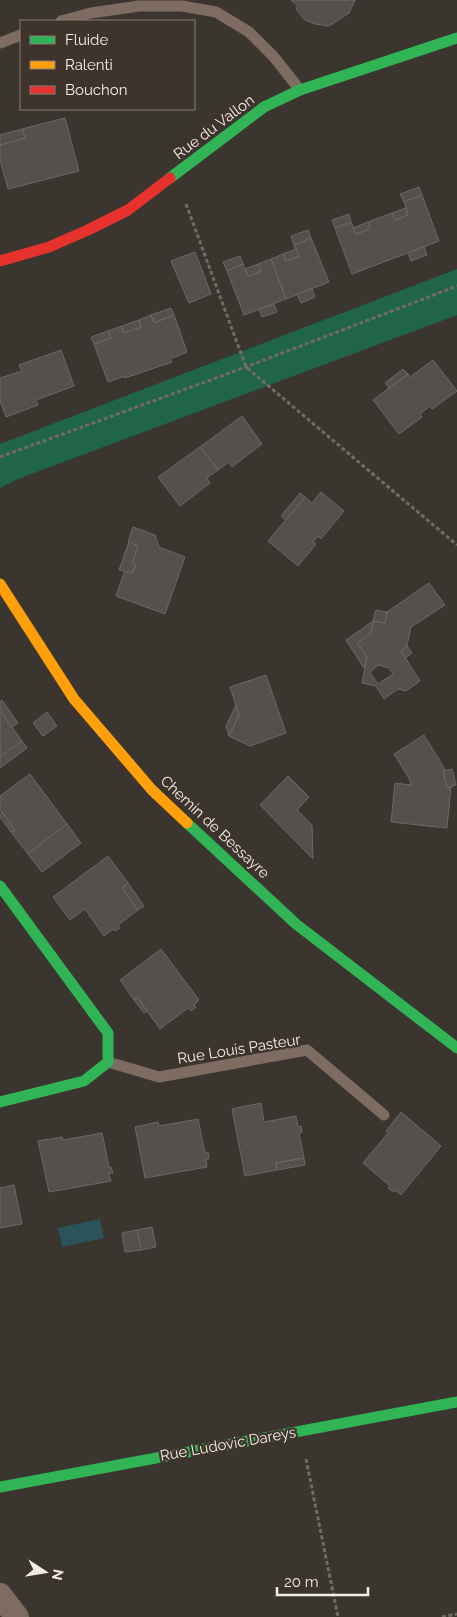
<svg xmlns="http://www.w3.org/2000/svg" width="457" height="1617" font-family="Raleway,sans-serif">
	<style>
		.green { fill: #206547 }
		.water { fill: #2a535a }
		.building { fill: #55504d; stroke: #6d6864; fill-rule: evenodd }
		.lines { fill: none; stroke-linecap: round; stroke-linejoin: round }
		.path { stroke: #756a63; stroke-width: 3; stroke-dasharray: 4 2.5; stroke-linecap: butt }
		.lane { stroke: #7e6c63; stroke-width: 11 }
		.street { stroke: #7e6c63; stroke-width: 24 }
		.fast { stroke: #30b455; stroke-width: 11 }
		.slow { stroke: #ff9f0a; stroke-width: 11 }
		.jam { stroke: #e5322d; stroke-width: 11 }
		.labels { text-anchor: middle; stroke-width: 4.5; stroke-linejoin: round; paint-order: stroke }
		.street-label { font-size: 15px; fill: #f4ede7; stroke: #3f342c }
	</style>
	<rect width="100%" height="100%" fill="#3b3530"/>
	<path class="green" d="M457 269V315L18 479 0 488V444Z"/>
	<path class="water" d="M100 1219 104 1238 62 1247 58 1228Z"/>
	<g class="building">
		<path d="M291 0H355L349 13 329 26 315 24 305 20 296 9 298 6Z"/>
		<path d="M65 118 79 171 8 189 0 160V145L25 138 22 129Z"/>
		<path d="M22 129 25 138 0 145V135Z"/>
		<path d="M419 187 422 195 404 202 400 194Z"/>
		<path d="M422 195 439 241 352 274 335 228 351 222 356 234 370 229 368 222 392 213 395 220 408 215 404 202Z"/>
		<path d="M406 208 408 215 395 220 392 213Z"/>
		<path d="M349 214 351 222 335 228 332 220Z"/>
		<path d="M368 222 370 229 356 234 353 228Z"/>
		<path d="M308 230 311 238 294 245 291 236Z"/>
		<path d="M311 238 329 282 286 299 271 259 283 254 286 261 299 256 294 245Z"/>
		<path d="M424 247 427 255 411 261 408 253Z"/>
		<path d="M296 249 299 256 286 261 283 254Z"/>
		<path d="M195 252 211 294 189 303 171 261Z"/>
		<path d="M240 256 243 264 227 271 223 262Z"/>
		<path d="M271 259 286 299 244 315 227 271 243 264 248 276 261 271 258 264Z"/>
		<path d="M258 264 261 271 248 276 245 269Z"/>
		<path d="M312 289 315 297 301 303 297 294Z"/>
		<path d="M274 304 277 312 262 317 259 309Z"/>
		<path d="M171 308 174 315 154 323 151 315Z"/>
		<path d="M151 315 154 323 174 315 187 352 170 359 172 362 125 378V376L108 382 94 344 111 338 108 331 122 326 124 333 141 327 139 320Z"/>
		<path d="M139 320 141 327 124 333 122 326Z"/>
		<path d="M108 331 111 338 94 344 91 337Z"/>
		<path d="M61 350 74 386 36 400 38 405 6 417 0 401V378L22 371 19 365Z"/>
		<path d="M433 360 457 391 432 409 430 406 420 414 422 417 399 434 373 400 408 374 410 377Z"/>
		<path d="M403 369 408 374 389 388 385 383Z"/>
		<path d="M242 416 262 444 232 467 229 462 218 470 200 447Z"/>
		<path d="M200 447 218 470 207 478 210 483 180 506 158 477Z"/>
		<path d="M321 492 344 511 321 539 318 536 313 542 316 544 298 566 268 541 305 497 312 503Z"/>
		<path d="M300 493 305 497 286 520 281 516Z"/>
		<path d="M133 527 155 535 159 547 185 557 165 614 116 596 125 570 132 573 136 565 132 564 138 546 128 542Z"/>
		<path d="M129 542 138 546 132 564 136 565 132 573 119 570Z"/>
		<path d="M429 583 445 605 411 627 407 646 401 651 420 681 406 691 398 689 384 699 376 686 362 683 367 657 357 643 371 633 373 621 385 623 387 612ZM378 665 389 668 393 674 378 684 370 672Z"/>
		<path d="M376 610 387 612 385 623 373 621Z"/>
		<path d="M373 621 371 633 357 643 367 657 364 668 346 640Z"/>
		<path d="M407 646 412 653 405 658 401 651Z"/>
		<path d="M266 675 286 733 250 746 229 736 239 715 230 687Z"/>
		<path d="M2 700 18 723 12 727 0 711V702Z"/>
		<path d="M236 705 239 715 229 736 226 726Z"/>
		<path d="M0 711 22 741 0 757Z"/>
		<path d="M47 712 57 726 43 736 33 723Z"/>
		<path d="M424 735 446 771H443L447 788 451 787 447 828 391 822 395 783 411 785 410 780 394 754Z"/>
		<path d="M22 741 27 748 0 768V757Z"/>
		<path d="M452 769 456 785 447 788 443 771Z"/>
		<path d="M30 774 67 824 28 854 11 832 15 830 0 810V796Z"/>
		<path d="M288 776 309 797 297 810 312 825 313 859 260 805Z"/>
		<path d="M2 812 15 830 11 832 0 817Z"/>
		<path d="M67 824 81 843 42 872 28 854Z"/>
		<path d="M108 856 128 883 122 888 138 910 118 925 120 928 115 931 113 929 104 936 85 909 70 920 53 897Z"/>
		<path d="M128 883 144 906 138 910 122 888Z"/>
		<path d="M161 949 199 1000 194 1005 196 1007 191 1011 188 1008 160 1029 137 997 134 1000 120 980Z"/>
		<path d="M137 997 147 1011 144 1013 134 1000Z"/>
		<path d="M261 1103 264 1122 296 1116 298 1127 301 1126 302 1132 299 1133 304 1158 276 1163 277 1170 245 1176 232 1109Z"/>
		<path d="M401 1112 441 1146 401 1195 395 1190 393 1192 388 1188 390 1186 363 1163 388 1133 386 1131Z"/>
		<path d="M198 1119 205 1153 208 1152 209 1159H206L207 1167 145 1178 135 1127 158 1122 159 1126Z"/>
		<path d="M102 1133 109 1167H111L113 1173H109L111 1181 49 1192 38 1141 62 1137 63 1140Z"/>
		<path d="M304 1158 305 1165 277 1170 276 1163Z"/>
		<path d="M14 1185 22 1224 0 1228V1188Z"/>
		<path d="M152 1227 156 1247 141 1250 137 1230Z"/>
		<path d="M137 1230 141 1250 125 1252 122 1233Z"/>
	</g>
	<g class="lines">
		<g class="path">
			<path d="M186 204 246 367 457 545"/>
			<path d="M0 457 246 367 457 286"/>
			<path d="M306 1459 338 1617"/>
			<path d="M442 1617 457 1614"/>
		</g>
		<g class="lane">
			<path d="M61 21 91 13 139 6H182L216 12 249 32 274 57 300 90"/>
			<path d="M0 43 21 35"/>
			<path d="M108 1062 159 1077 307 1050 384 1115"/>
		</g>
		<path class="street" d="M0 1595 17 1617"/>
		<g class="fast">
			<path d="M170 178 264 107 300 90 457 38"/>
			<path d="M187 823 296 924 457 1048"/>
			<path d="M0 886 108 1033V1062L84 1081 0 1102"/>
			<path d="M0 1487 457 1402"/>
		</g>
		<path class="slow" d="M0 584 74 699 152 790 187 823"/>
		<path class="jam" d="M0 261 49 247 88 230 128 210 170 178"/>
	</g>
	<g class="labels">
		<g class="street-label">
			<text transform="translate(214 127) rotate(-37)" y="5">Rue du Vallon</text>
			<text transform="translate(215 827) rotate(43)" y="5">Chemin de Bessayre</text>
			<text transform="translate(239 1049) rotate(-9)" y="5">Rue Louis Pasteur</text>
			<text transform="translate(228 1444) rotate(-10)" y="5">Rue Ludovic Dareys</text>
		</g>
	</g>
	<rect x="20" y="20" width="175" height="90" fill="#3f342c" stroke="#877e77"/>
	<rect x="30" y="36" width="25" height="8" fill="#30b455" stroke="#877e77"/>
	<text x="65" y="45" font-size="15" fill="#f4ede7">Fluide</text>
	<rect x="30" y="61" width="25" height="8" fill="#ff9f0a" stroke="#877e77"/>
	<text x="65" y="70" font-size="15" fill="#f4ede7">Ralenti</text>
	<rect x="30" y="86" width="25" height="8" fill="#e5322d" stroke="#877e77"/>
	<text x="65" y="95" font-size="15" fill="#f4ede7">Bouchon</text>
	<g transform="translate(45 1572) rotate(102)" stroke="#3f342c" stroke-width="4" paint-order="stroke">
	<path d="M0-4L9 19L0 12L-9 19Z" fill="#f4ede7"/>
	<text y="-8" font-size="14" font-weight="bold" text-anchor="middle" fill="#f4ede7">N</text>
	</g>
	<path d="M277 1587v8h91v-8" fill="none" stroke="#f4ede7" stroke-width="2.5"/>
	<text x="284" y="1587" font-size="15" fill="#f4ede7" stroke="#3f342c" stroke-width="4" paint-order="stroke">20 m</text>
</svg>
